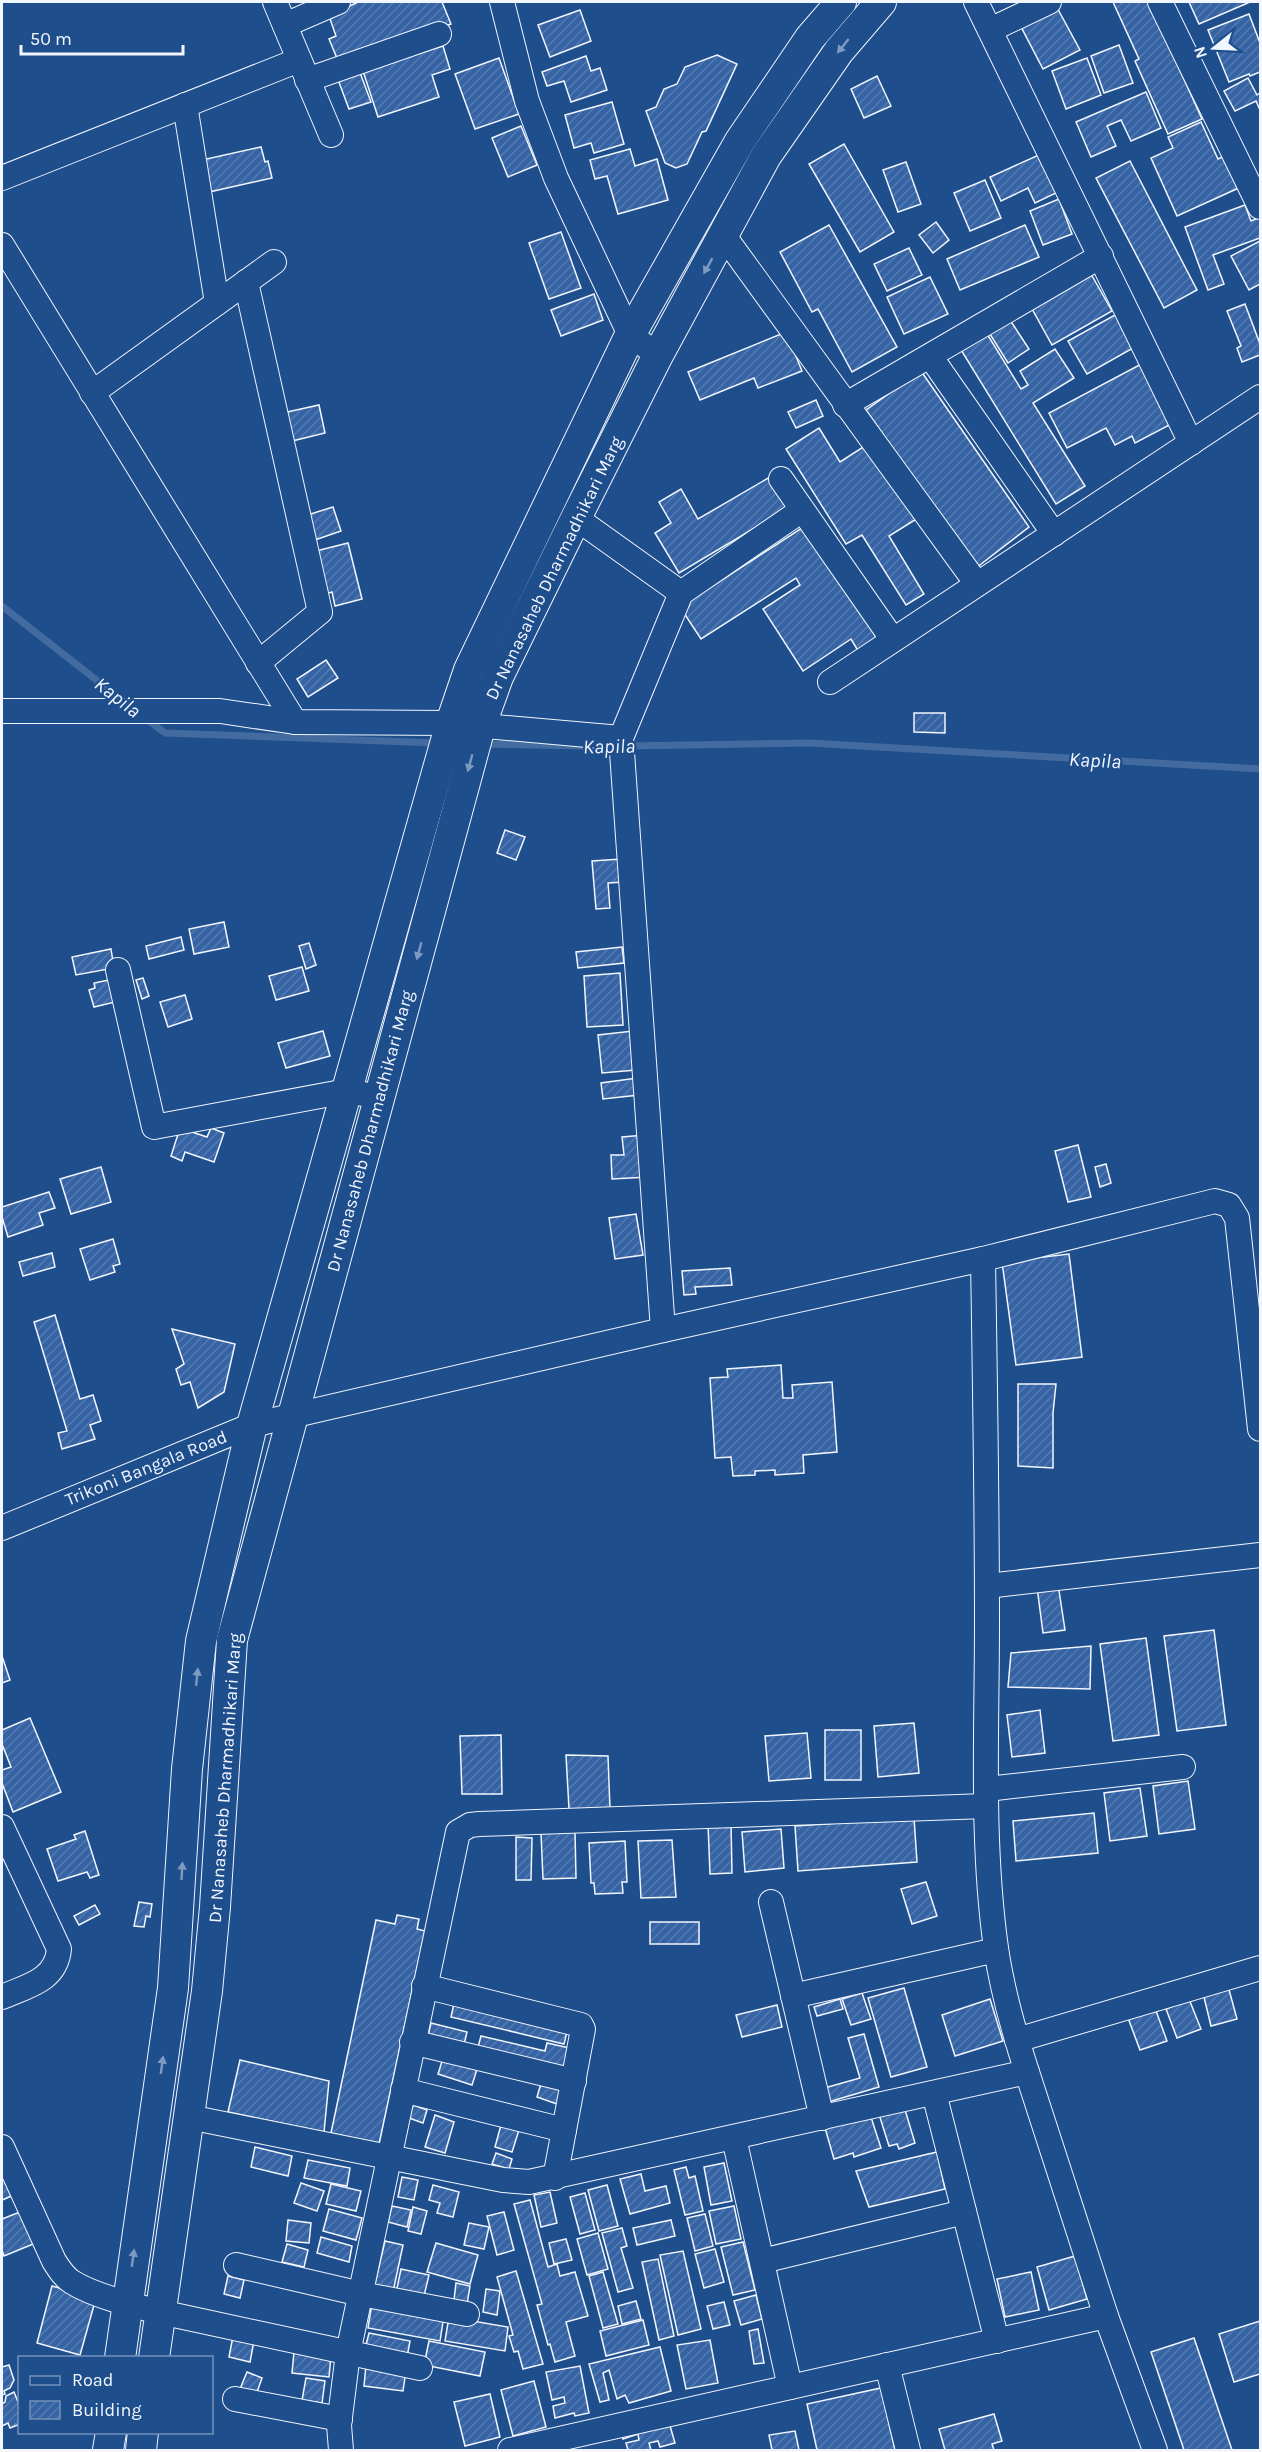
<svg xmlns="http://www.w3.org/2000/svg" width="1262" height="2452" font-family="Karla,sans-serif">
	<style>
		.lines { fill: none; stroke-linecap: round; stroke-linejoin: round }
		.stream { stroke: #446ba0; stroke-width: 7 }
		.building { fill: url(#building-hatch); stroke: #f2f6ff; stroke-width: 1.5 }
		.minor-casing { stroke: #f2f6ff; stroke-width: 26 }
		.major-casing { stroke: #f2f6ff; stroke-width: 32 }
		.minor { stroke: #1f4e8c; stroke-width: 24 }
		.major { stroke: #1f4e8c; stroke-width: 30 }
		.oneway { fill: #7e9ac0 }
		.labels { text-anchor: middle; stroke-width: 4.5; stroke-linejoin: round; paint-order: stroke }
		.street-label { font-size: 18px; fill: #f2f6ff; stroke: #1f4e8c }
		.water-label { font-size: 20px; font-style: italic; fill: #f2f6ff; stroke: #1f4e8c }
	</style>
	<defs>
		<pattern id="building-hatch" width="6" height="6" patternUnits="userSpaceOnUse" patternTransform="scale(1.5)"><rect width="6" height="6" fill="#3563a3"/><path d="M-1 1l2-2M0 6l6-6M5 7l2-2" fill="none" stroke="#537ab1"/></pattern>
	</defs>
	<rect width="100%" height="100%" fill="#1f4e8c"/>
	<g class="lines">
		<g class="stream">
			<path d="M2 606 127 704"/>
			<path d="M145 718 165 733 438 743"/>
			<path d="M482 744 588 746"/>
			<path d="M626 746 809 743 1260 769"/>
		</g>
	</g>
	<g class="building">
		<path d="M358 2H442L451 24 339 63 329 39 336 36 329 16Z"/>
		<path d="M1054 2 1080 50 1043 69 1018 21Z"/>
		<path d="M1113 2H1149L1202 119 1168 134 1135 61 1139 59Z"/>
		<path d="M1189 2H1250L1199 24Z"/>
		<path d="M580 10 591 41 550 57 538 25Z"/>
		<path d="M1249 14 1260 43V72L1250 76 1249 74 1229 82 1208 30Z"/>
		<path d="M1119 45 1133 83 1104 93 1091 56Z"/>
		<path d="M443 46 450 69 432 75 439 97 378 117 363 71Z"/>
		<path d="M717 55 737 64 706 131 702 132 687 164 676 168 665 163 646 111 656 107 664 89 677 84 685 67Z"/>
		<path d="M586 56 591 71 600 68 607 90 571 102 564 81 547 86 542 72Z"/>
		<path d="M499 58 519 114 475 129 455 74Z"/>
		<path d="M1087 58 1101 95 1066 109 1052 71Z"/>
		<path d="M359 70 371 102 349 109 337 77Z"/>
		<path d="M877 76 891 106 864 118 851 89Z"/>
		<path d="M1248 78 1257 95 1260 93V110L1256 101 1235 111 1224 91Z"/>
		<path d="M1146 92 1161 128 1131 141 1121 120 1107 126 1116 146 1091 157 1076 122Z"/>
		<path d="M612 102 624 144 594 153 591 143 574 148 565 115Z"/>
		<path d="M1201 122 1218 159 1229 154 1243 186 1177 216 1151 158 1173 148 1168 137Z"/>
		<path d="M521 126 537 165 508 177 492 138Z"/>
		<path d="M844 144 894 232 860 252 809 164Z"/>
		<path d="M261 147 265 162 268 161 272 178 209 192 202 160Z"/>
		<path d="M630 149 635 166 657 159 668 200 618 214 607 176 595 179 590 160Z"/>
		<path d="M1041 154 1058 192 1035 203 1028 188 1001 201 990 177Z"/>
		<path d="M1130 161 1197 290 1164 308 1096 178Z"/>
		<path d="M906 162 921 204 898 212 883 170Z"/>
		<path d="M985 180 1001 218 970 231 954 193Z"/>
		<path d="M1059 199 1072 234 1043 245 1030 211Z"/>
		<path d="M1245 205 1251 221 1260 217V238L1213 255 1224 284 1208 290 1185 227Z"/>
		<path d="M936 222 949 240 933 253 919 235Z"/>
		<path d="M829 225 897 347 852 372 818 309 812 312 780 252Z"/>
		<path d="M1025 225 1039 257 960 290 947 259Z"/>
		<path d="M561 232 581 288 549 299 529 243Z"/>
		<path d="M1260 241V284L1249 290 1231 256Z"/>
		<path d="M909 248 922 275 887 291 874 264Z"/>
		<path d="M1091 274 1112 311 1052 345 1031 307Z"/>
		<path d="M930 277 948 314 904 334 887 297Z"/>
		<path d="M594 294 603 320 561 336 551 310Z"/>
		<path d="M1245 304 1260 344V355L1242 362 1237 348 1241 346 1227 311Z"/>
		<path d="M1124 310 1142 343 1087 374 1068 341Z"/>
		<path d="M1008 317 1029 349 1008 363 988 331Z"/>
		<path d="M984 329 1021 389 1028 385 1020 371 1055 349 1074 378 1033 403 1085 486 1056 504 958 345Z"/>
		<path d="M786 332 802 371 758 388 754 378 700 400 688 372Z"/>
		<path d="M1145 362 1177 421 1135 443 1132 436 1115 445 1106 428 1067 448 1049 413Z"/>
		<path d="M921 371 1029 527 976 568 866 410Z"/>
		<path d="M816 400 823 416 796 428 788 412Z"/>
		<path d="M319 405 325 433 284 443 278 414Z"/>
		<path d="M819 428 840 462 871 442 918 518 889 536 924 594 906 605 862 535 846 544 786 449Z"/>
		<path d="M770 477 788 508 679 573 655 533 671 523 659 502 681 489 698 519Z"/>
		<path d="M333 507 341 531 309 542 301 517Z"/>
		<path d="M805 526 879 641 860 654 851 639 803 671 763 609 800 585 796 578 701 639 680 607Z"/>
		<path d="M348 543 362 599 335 606 332 592 325 594 312 552Z"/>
		<path d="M326 660 338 678 308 697 297 679Z"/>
		<path d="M914 713H945V733L914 732Z"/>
		<path d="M505 830 525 837 516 860 497 853Z"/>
		<path d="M621 859 624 882 608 883 610 908 596 909 592 861Z"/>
		<path d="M224 922 229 947 194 954 189 929Z"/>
		<path d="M181 937 184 950 149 959 146 946Z"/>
		<path d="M309 943 316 965 306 969 299 946Z"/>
		<path d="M622 947 624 963 578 968 576 952Z"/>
		<path d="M111 949 114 968 76 975 72 957Z"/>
		<path d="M302 967 309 991 276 1000 269 976Z"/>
		<path d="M620 973 623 1025 587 1027 584 976Z"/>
		<path d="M143 978 149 996 142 999 136 980Z"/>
		<path d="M114 979 119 1001 94 1007 89 990 95 988 94 983Z"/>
		<path d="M185 995 192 1019 168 1027 160 1002Z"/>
		<path d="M323 1031 330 1056 286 1068 278 1043Z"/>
		<path d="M633 1031 636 1070 602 1073 598 1035Z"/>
		<path d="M637 1078 639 1095 603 1099 601 1083Z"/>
		<path d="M180 1128 207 1137 211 1128 224 1133 214 1162 185 1152 182 1161 171 1156Z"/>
		<path d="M645 1135 648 1177 612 1179 611 1155H624L622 1137Z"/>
		<path d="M1078 1145 1091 1197 1068 1202 1055 1151Z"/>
		<path d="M1106 1164 1111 1183 1100 1187 1095 1167Z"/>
		<path d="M101 1167 111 1202 71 1214 60 1179Z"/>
		<path d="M49 1192 55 1208 39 1213 43 1225 8 1237 2 1217V1207Z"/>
		<path d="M636 1214 643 1255 615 1259 609 1218Z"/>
		<path d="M113 1239 120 1264 113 1266 115 1272 90 1280 80 1249Z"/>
		<path d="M52 1253 55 1267 23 1276 19 1262Z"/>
		<path d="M1069 1254 1082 1357 1016 1365 1002 1262Z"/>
		<path d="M730 1268 732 1285 695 1287 696 1294 684 1295 682 1271Z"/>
		<path d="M55 1315 80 1399 93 1395 101 1421 90 1425 95 1439 62 1449 58 1433 67 1431 34 1322Z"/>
		<path d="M172 1329 235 1344 224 1392 198 1408 190 1382 181 1385 176 1369 184 1364Z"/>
		<path d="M781 1365 783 1398H793L792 1385 832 1382 837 1452 803 1455 804 1473 775 1475V1470L755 1471V1475L733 1476 731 1457 715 1458 710 1378 728 1377 727 1369Z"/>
		<path d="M1018 1384H1056L1053 1413V1468L1018 1466Z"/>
		<path d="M1058 1584 1065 1630 1043 1633 1037 1587Z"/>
		<path d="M1214 1630 1226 1725 1177 1731 1164 1636Z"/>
		<path d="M1146 1638 1159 1735 1113 1741 1100 1644Z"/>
		<path d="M1091 1646 1090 1689 1008 1687 1011 1653Z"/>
		<path d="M2 1656 10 1680 2 1683Z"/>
		<path d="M1040 1710 1045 1753 1012 1757 1007 1715Z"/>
		<path d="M30 1718 61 1792 13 1812 2 1783V1770L11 1767 2 1744V1730Z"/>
		<path d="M914 1723 919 1773 878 1777 874 1726Z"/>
		<rect x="825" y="1730" width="36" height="50"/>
		<path d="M807 1733 811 1778 769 1781 765 1736Z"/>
		<path d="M501 1735 502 1794H462L460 1736Z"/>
		<path d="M566 1755 608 1756 610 1809H569Z"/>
		<path d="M1188 1781 1195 1829 1159 1834 1153 1786Z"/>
		<path d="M1140 1788 1147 1836 1110 1841 1104 1793Z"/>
		<path d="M1094 1813 1098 1853 1016 1861 1013 1821Z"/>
		<path d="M914 1818 917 1862 798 1871 795 1826Z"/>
		<path d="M708 1824H731L732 1873 710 1874Z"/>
		<path d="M781 1829 784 1868 745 1872 742 1832Z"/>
		<path d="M85 1831 99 1875 90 1878 87 1872 58 1881 47 1849 76 1839 74 1835Z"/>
		<path d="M575 1831 576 1878 543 1879 541 1833Z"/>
		<path d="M516 1837 532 1838 531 1880H516Z"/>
		<path d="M672 1840 676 1897 641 1898 638 1841Z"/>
		<path d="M625 1841 627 1882H622L623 1893 595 1894 594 1883H591L589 1843Z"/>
		<path d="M926 1882 937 1916 912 1924 901 1889Z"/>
		<path d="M139 1902 152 1904 150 1917 146 1916 144 1927 134 1926Z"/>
		<path d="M95 1905 100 1914 79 1925 74 1916Z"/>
		<path d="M397 1915 419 1919 417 1929 425 1931 379 2144 331 2133 376 1920 395 1924Z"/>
		<rect x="650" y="1922" width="49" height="22"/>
		<path d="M1228 1986 1237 2019 1211 2026 1203 1993Z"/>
		<path d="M904 1988 927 2067 891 2077 868 1998Z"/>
		<path d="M862 1993 871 2019 851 2025 842 1999Z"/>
		<path d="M455 1999 568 2027 564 2044 451 2017Z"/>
		<path d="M840 1999 843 2009 817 2016 814 2007Z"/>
		<path d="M990 1999 1003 2041 955 2056 942 2015Z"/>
		<path d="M1189 1999 1201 2029 1177 2038 1166 2009Z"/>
		<path d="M777 2005 782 2027 742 2037 736 2015Z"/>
		<path d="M1155 2008 1167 2041 1140 2050 1128 2018Z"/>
		<path d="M431 2023 467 2032 463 2049 427 2040Z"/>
		<path d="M864 2034 879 2087 825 2103 821 2089 860 2078 848 2038Z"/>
		<path d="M481 2036 545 2051 547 2043 574 2049 569 2072 477 2051Z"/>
		<path d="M444 2055 478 2066 472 2085 438 2074Z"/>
		<path d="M240 2060 329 2081 324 2132 228 2112Z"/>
		<path d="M542 2080 563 2086 557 2104 537 2097Z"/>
		<path d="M903 2103 915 2143 899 2149 897 2144 889 2146 878 2111Z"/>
		<path d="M413 2105 427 2110 423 2123 409 2118Z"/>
		<path d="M870 2114 881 2148 854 2157 853 2153 834 2159 825 2128Z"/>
		<path d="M435 2115 454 2122 445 2153 425 2147Z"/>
		<path d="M501 2125 519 2130 512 2152 495 2147Z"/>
		<path d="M255 2147 292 2156 288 2176 251 2167Z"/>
		<path d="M937 2152 945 2189 869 2207 856 2171Z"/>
		<path d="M496 2153 512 2159 509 2169 492 2164Z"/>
		<path d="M308 2160 350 2168 347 2186 304 2178Z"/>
		<path d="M724 2163 732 2201 711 2205 704 2167Z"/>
		<path d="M2 2165 14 2195 2 2200Z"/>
		<path d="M686 2167 689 2178 695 2176 703 2211 685 2215 674 2170Z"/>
		<path d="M641 2174 645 2191 666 2186 670 2203 630 2214 620 2179Z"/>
		<path d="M402 2177 418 2180 414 2200 398 2197Z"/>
		<path d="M301 2183 324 2191 317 2211 294 2203Z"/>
		<path d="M331 2184 361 2191 356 2211 326 2204Z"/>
		<path d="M433 2185 459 2192 453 2217 437 2213 440 2203 429 2200Z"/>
		<path d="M607 2185 618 2226 599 2231 588 2190Z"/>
		<path d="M550 2192 557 2223 541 2227 534 2195Z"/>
		<path d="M585 2193 595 2230 580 2234 570 2197Z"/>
		<path d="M530 2200 548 2267 557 2264 560 2276 575 2272 588 2316 566 2322 575 2356 555 2362 550 2344 548 2345 537 2305 542 2304 514 2204Z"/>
		<path d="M392 2206 411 2210 407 2227 388 2222Z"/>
		<path d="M734 2206 741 2239 716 2244 709 2211Z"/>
		<path d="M413 2207 427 2211 421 2234 408 2231Z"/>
		<path d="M329 2209 362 2218 356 2240 323 2231Z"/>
		<path d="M25 2210 38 2242 4 2256 2 2250V2219Z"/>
		<path d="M504 2212 514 2250 497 2255 487 2216Z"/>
		<path d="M705 2214 713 2246 695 2251 687 2218Z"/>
		<path d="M288 2220 311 2223 309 2243 286 2241Z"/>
		<path d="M671 2220 675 2236 637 2245 633 2228Z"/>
		<path d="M469 2223 489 2227 484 2249 464 2245Z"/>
		<path d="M622 2228 627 2246 621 2248 633 2288 618 2292 602 2233Z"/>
		<path d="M598 2233 608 2269 587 2275 577 2239Z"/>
		<path d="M321 2237 352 2246 349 2262 317 2253Z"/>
		<path d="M566 2239 572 2260 554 2264 549 2243Z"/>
		<path d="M385 2241 403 2245 393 2292 374 2288Z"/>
		<path d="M743 2242 755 2290 733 2295 721 2247Z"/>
		<path d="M436 2243 478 2255 470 2284 427 2272Z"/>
		<path d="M287 2244 308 2250 304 2267 282 2262Z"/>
		<path d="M715 2249 724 2282 704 2288 695 2254Z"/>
		<path d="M683 2251 701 2329 678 2335 660 2255Z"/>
		<path d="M1075 2256 1087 2299 1049 2310 1037 2267Z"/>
		<path d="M658 2259 674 2336 659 2340 642 2262Z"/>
		<path d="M401 2269 429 2275 423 2300 396 2293Z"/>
		<path d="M516 2271 543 2364 523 2369 518 2351 514 2352 509 2336 513 2335 497 2277Z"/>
		<path d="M603 2272 618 2324 603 2328 589 2276Z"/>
		<path d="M1031 2272 1039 2310 1005 2317 997 2279Z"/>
		<path d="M228 2276 244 2280 240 2298 224 2294Z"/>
		<path d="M456 2283 470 2286 466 2310 453 2308Z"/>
		<path d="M52 2286 96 2298 80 2355 37 2343Z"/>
		<path d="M486 2289 500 2291 497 2315 483 2312Z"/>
		<path d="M756 2295 762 2319 741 2325 734 2301Z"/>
		<path d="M636 2301 641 2319 622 2324 618 2306Z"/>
		<path d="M724 2302 730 2325 713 2329 707 2306Z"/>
		<path d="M372 2303 444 2315 440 2341 368 2328Z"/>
		<path d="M449 2317 508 2327 505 2351 445 2341Z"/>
		<path d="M643 2320 649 2345 606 2356 600 2331Z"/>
		<path d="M1260 2321V2374L1234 2382 1219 2334Z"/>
		<path d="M758 2329 764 2363 754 2364 749 2331Z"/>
		<path d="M369 2333 410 2341 407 2357 365 2349Z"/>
		<path d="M233 2336 254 2341 250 2362 229 2357Z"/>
		<path d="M1194 2338 1232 2450H1184L1151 2352Z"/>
		<path d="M710 2340 718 2383 686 2389 677 2345Z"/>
		<path d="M429 2341 485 2352 480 2376 424 2365Z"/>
		<path d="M660 2347 671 2391 629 2403 625 2395 617 2399 609 2370 603 2373 609 2400 600 2402 589 2364Z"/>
		<path d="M294 2352 331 2356 329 2377 292 2373Z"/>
		<path d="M9 2365 14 2380 10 2388 4 2391 5 2394 2 2395V2367Z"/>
		<path d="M366 2365 406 2370 403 2391 364 2386Z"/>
		<path d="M580 2366 589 2413 575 2416 574 2413 555 2418 553 2406 565 2403 564 2397 552 2400 546 2372Z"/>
		<path d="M247 2372 262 2378 256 2395 240 2389Z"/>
		<path d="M306 2378 325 2381 322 2403 302 2400Z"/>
		<path d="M534 2381 546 2427 513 2436 501 2390Z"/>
		<path d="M881 2388 895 2450H817L807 2404Z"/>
		<path d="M14 2392 20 2407V2424L10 2428 8 2423 2 2426V2404L5 2402 6 2396Z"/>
		<path d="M490 2394 500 2437 465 2446 454 2402Z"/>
		<path d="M994 2414 1002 2441 992 2444 994 2450H945L939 2429Z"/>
		<path d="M668 2419 675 2443 660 2447 658 2441 649 2443 651 2450H628L626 2443 639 2440 638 2434 623 2439 621 2433Z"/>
		<path d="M795 2431 799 2450H772L769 2435Z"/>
	</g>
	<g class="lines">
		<defs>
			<g id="minor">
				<path d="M275 2 331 135"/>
				<path d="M502 2 527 101 556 178 630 335 658 355"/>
				<path d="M976 2 1191 443"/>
				<path d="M1160 2 1260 207"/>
				<path d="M285 25 338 2"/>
				<path d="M990 30 1049 2"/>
				<path d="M307 80 439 34"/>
				<path d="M185 105 217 303"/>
				<path d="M2 178 299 60"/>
				<path d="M724 236 977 584"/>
				<path d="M2 245 295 722"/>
				<path d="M246 282 320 612 258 663"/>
				<path d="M930 356 1054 534"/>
				<path d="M92 393 274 262"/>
				<path d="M845 405 1101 256"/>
				<path d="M781 479 893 640"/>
				<path d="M576 518 681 593"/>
				<path d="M830 682 1260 397"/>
				<path d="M2 711H220L295 722 451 723 621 738"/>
				<path d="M118 970 154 1127 347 1091 379 1097"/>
				<path d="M983 1259 1215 1201 1229 1205 1237 1218 1260 1429"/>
				<path d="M663 1330 621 738 681 593 802 510"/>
				<path d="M2 1528 252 1425 663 1330 983 1259C985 1380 987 1501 987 1622 987 1730 981 1841 996 1948 1002 1990 1014 2032 1027 2072L1106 2316 1155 2450"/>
				<path d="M987 1586 1260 1555"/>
				<path d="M987 1789 1183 1767"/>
				<path d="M2 1827 59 1949C56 1981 27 1986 2 1997"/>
				<path d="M771 1902 822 2118"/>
				<path d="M424 1986 581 2025 583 2029 555 2178"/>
				<path d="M793 1996 996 1950"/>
				<path d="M1017 2040 1260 1968"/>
				<path d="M412 2042 574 2081"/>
				<path d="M403 2090 564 2130"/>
				<path d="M934 2093 997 2341"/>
				<path d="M189 2117 503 2180 529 2182 1027 2072"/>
				<path d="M734 2138 790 2387"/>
				<path d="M2 2147 54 2261C59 2269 64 2277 72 2282 94 2296 135 2306 160 2312L420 2368"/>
				<path d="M762 2261 964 2212"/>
				<path d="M236 2265 361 2294 467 2314"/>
				<path d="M887 2365 908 2450"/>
				<path d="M235 2399 340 2419"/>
				<path d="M341 2450 339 2425 348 2353 458 1832 470 1825 479 1824 986 1806"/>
				<path d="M510 2450 1106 2316"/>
			</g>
			<g id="major">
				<path d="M120 2358 173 1988 187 1769 201 1641 252 1425 451 723 469 670 630 335 740 141 810 38 841 2"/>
				<path d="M154 2358 207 1991 215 1907 232 1640 480 727 498 677 576 518 658 355 766 156 839 51 881 2"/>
				<path d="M108 2450 111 2432"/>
				<path d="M141 2450 143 2432"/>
			</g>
		</defs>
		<use href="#minor" class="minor-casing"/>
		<use href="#major" class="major-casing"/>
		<use href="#minor" class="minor"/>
		<use href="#major" class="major"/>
	</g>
	<defs><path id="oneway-solid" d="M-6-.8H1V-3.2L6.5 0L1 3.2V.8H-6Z" transform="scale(1.5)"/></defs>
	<g class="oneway">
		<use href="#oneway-solid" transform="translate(843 46) rotate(129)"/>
		<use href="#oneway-solid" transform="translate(708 266) rotate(119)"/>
		<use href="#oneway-solid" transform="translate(470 763) rotate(105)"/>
		<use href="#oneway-solid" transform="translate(419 951) rotate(105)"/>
		<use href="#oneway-solid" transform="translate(197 1677) rotate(-84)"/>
		<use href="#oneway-solid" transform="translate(182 1871) rotate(-87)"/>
		<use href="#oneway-solid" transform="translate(162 2065) rotate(-82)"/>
		<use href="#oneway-solid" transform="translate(133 2258) rotate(-82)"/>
	</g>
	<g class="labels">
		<g class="street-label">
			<text transform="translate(554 568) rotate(-64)" y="6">Dr Nanasaheb Dharmadhikari Marg</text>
			<text transform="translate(370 1131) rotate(-75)" y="6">Dr Nanasaheb Dharmadhikari Marg</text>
			<text transform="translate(146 1468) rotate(-22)" y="6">Trikoni Bangala Road</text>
			<text transform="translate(225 1778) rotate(-86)" y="6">Dr Nanasaheb Dharmadhikari Marg</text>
		</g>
		<g class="water-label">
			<text transform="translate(118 697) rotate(38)" y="7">Kapila</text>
			<text transform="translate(609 746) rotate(-1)" y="7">Kapila</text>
			<text transform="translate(1095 760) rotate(3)" y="7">Kapila</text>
		</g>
	</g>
	<rect width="1262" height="2452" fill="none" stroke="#f2f6ff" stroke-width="6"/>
	<rect x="18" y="2356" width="195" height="78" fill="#1f4e8c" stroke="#7391ba" stroke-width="1.5"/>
	<rect x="30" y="2376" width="30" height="9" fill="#1f4e8c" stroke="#7391ba" stroke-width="1.5"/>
	<text x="72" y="2386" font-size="18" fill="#f2f6ff">Road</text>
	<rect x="30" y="2401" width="30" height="18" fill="url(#building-hatch)" stroke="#7391ba" stroke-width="1.5"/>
	<text x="72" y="2416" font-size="18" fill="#f2f6ff">Building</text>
	<g transform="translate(1214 48) rotate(252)" stroke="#1f4e8c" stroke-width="4.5" paint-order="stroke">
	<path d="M0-4.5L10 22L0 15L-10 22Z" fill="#f2f6ff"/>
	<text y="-9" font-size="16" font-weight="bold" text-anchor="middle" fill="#f2f6ff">N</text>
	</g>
	<path d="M21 45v9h162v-9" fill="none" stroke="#f2f6ff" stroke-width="3"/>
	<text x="30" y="45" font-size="18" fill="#f2f6ff" stroke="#1f4e8c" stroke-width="4.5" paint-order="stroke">50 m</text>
</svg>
